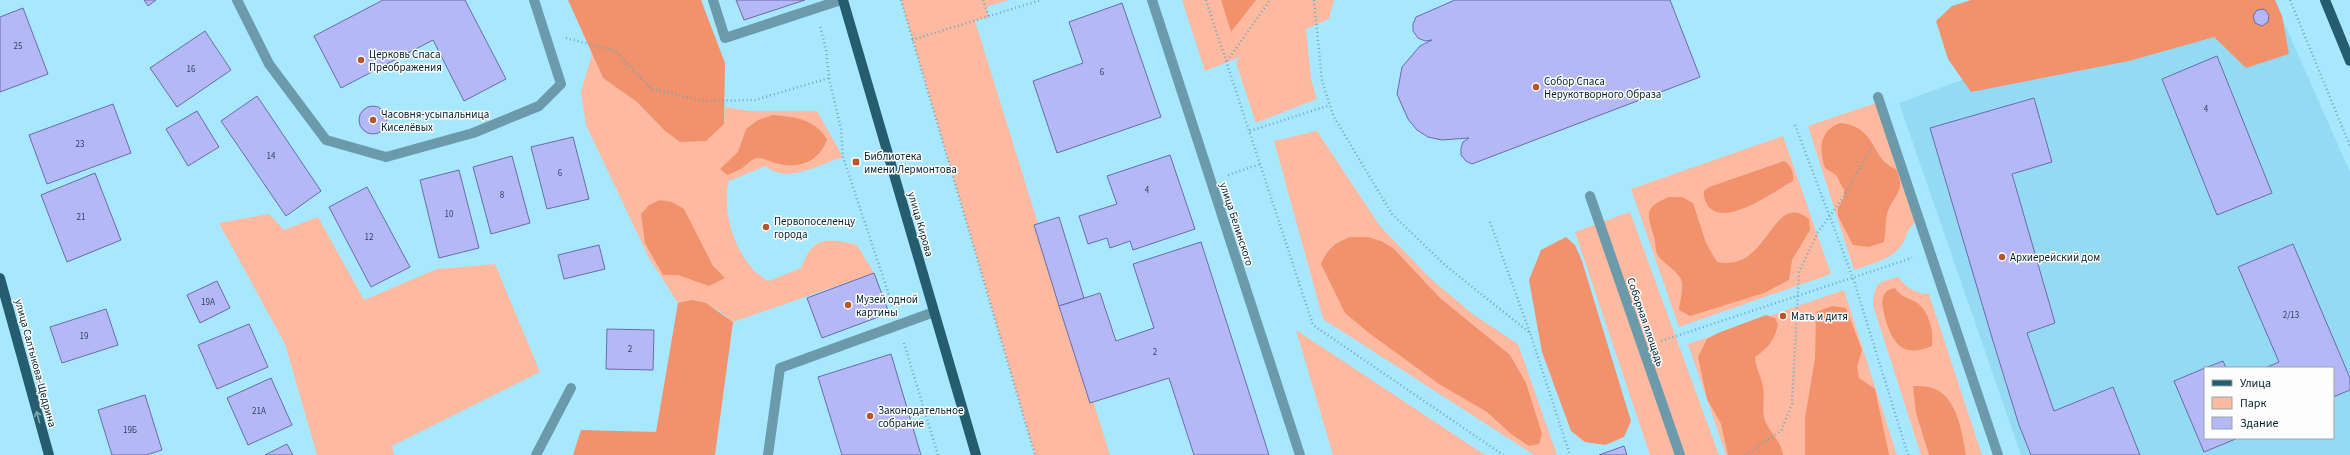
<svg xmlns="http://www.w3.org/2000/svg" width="2350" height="455" font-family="'Source Sans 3',sans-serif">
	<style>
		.built { fill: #94daf3; fill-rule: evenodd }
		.green { fill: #febaa1 }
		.forest { fill: #f2926d }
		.building { fill: #b4b8f7; stroke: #6a6ca6 }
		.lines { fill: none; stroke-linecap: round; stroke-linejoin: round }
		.path { stroke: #72a8bb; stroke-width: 2.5; stroke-dasharray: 1 3; stroke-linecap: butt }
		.service { stroke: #6b9aab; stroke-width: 10 }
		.pedestrian { stroke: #6b9aab; stroke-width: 10 }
		.minor { stroke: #6b9aab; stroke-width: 10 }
		.primary { stroke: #255d6f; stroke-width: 10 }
		.oneway { stroke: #86a5af }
		.poi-dot { fill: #ba5429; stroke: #fdfdfd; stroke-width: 1.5 }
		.labels { text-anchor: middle; stroke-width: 3; stroke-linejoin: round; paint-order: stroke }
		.number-label { font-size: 9px; fill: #2d4860 }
		.poi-label { font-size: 11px; fill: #00222d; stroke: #fdfdfd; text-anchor: start }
		.street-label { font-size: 11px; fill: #00222d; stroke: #fdfdfd }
	</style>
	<rect width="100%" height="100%" fill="#a8e8ff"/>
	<path class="built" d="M2178 0H2274L2350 172V455H2021L1899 103ZM2205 368H2333V438H2205Z"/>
	<g class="green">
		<path d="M901 0H1009L986 7 989 17 975 21 1110 455H1035Z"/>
		<path d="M1182 0H1334L1329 19 1306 29 1311 79 1317 99 1256 123 1236 63 1240 57 1205 71Z"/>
		<path d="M592 54 603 78 637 102 664 130 724 124 725 107 750 111H817L843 157C820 164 786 185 766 166L729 181C720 212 738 267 769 281L801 268C813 235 828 238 857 245L874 273 733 322C715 307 702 298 678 303L649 258 586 125 581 92Z"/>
		<path d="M1876 103 1916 222C1904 232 1908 237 1901 246 1891 260 1870 264 1854 270L1808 126Z"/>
		<path d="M1317 131 1380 226 1431 279 1474 315 1518 344 1557 455H1534L1323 319 1274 141Z"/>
		<path d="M1783 136 1831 274 1679 327 1631 189Z"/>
		<path d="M1630 212 1719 455H1650L1575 232Z"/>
		<path d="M269 214 284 230 318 217 364 300 437 269 495 264 540 372 392 446 394 455H317L285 344 219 223Z"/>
		<path d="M1898 277C1906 287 1915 294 1929 294L1982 455H1921L1873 305C1874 283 1879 282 1898 277Z"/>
		<path d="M1844 290 1897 455H1726L1688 344Z"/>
		<path d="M1296 330 1485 455H1333Z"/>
	</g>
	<g class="forest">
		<path d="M568 0H701L725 63 724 124 706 141 680 142 664 130 637 102 603 78Z"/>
		<path d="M1221 0H1256L1231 32Z"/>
		<path d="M1971 0H2275L2282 16 2289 54 2246 68 2214 37 2129 61 1971 92 1948 59 1936 21 1952 6Z"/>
		<path d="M773 115C796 117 814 119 827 139 820 162 797 170 775 163 768 161 761 156 754 159 749 161 746 166 741 169 737 171 732 173 727 175L720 169 738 152 746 129 758 120Z"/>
		<path d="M1840 123C1878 127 1870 159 1896 169 1907 193 1893 194 1887 214 1885 223 1886 233 1884 242L1869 247 1853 245 1838 216V208L1844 197V190L1836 175 1825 168C1819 148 1819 131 1840 123Z"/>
		<path d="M1784 161C1791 165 1794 173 1793 181 1774 191 1726 228 1708 206 1705 201 1703 197 1704 191L1709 187Z"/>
		<path d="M1669 197H1682L1693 203 1706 243 1717 262C1770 273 1771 189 1809 219L1810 230 1792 260 1789 280 1764 293 1690 316 1679 310C1680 302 1683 290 1682 282 1679 272 1666 265 1659 257 1655 253 1656 243 1654 237 1647 213 1643 208 1669 197Z"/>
		<path d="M660 200 672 202 684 209 713 266 725 278 709 286 678 275H663L645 243 641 214 649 205Z"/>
		<path d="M1350 237H1368L1381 241 1394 249 1440 298 1510 355 1526 383 1542 434 1539 444 1529 446 1511 434 1487 412 1439 384 1369 333 1345 313 1321 264C1328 248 1335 243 1350 237Z"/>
		<path d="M1566 237 1575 245 1582 261 1631 421 1624 437 1605 445 1585 442 1571 431 1542 352 1529 280 1541 250Z"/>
		<path d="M1895 288C1901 297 1906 297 1914 301 1929 309 1934 331 1932 346 1904 358 1893 345 1885 318 1884 311 1881 304 1883 297 1885 291 1889 289 1895 288Z"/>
		<path d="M692 300 706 303 733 322 715 455H573L581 430 656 432 678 303Z"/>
		<path d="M1832 306 1846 308 1862 350 1857 367 1859 378 1875 389 1889 455H1805V418L1815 358 1816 312Z"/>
		<path d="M1766 315 1775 318 1778 324C1775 340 1768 348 1755 357 1756 369 1761 376 1763 387 1765 397 1762 408 1764 417 1767 431 1781 439 1783 455H1728L1721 424 1707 399 1698 357 1707 339 1718 333Z"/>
		<path d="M1913 386C1919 386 1926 386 1932 388 1957 395 1962 433 1966 455H1929L1916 413Z"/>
	</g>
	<g class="building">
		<path d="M144 0H156L148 6Z"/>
		<path d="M383 0H465L506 79 464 101 433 40 341 88 314 36Z"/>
		<path d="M736 0H805L744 20Z"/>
		<path d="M1455 0H1670L1700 77 1472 164 1466 161 1461 155V148L1463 142 1469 138 1442 140 1428 137 1417 130 1408 119 1397 94 1402 67 1420 46 1432 40 1425 41 1418 38 1413 31V24L1416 17Z"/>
		<path d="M1122 3 1161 117 1057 153 1033 81 1083 63 1069 22Z"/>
		<path d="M23 8 48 74 0 92V17Z"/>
		<path d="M2264 9 2269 15 2268 22 2262 26 2255 23 2253 16 2257 10Z"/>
		<path d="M205 31 231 70 177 107 150 68Z"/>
		<path d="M2217 56 2272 193 2217 215 2162 79Z"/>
		<path d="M257 96 321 191 286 216 221 121Z"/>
		<path d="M2034 98 2052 162 2012 174 2055 323 2027 333 2054 411 2113 387 2140 455H2031L2019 425 1993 341 1930 128Z"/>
		<path d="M113 104 131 153 47 184 29 135Z"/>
		<circle cx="373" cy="120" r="14"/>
		<path d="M197 111 219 147 188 166 166 129Z"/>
		<path d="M573 137 589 199 547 209 531 147Z"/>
		<path d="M1170 155 1195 229 1133 250 1130 241 1110 248 1107 238 1088 244 1079 216 1117 204 1107 176Z"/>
		<path d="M512 156 530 223 491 234 473 167Z"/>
		<path d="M459 170 479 248 439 258 420 180Z"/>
		<path d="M95 173 121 240 67 262 41 195Z"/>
		<path d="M367 187 410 267 371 287 329 207Z"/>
		<path d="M1059 217 1084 298 1059 306 1034 225Z"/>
		<path d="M1201 242 1240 364 1269 455H1194L1169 378 1090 403 1059 306 1100 293 1116 341 1154 328 1133 264Z"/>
		<path d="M2293 244 2350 378V390L2333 397V368H2265L2279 362 2238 267Z"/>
		<path d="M599 245 605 269 564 279 558 255Z"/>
		<path d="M874 273 889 313 822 338 807 298Z"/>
		<path d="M217 281 230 308 200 323 187 295Z"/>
		<path d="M106 309 118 345 62 363 50 327Z"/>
		<path d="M249 324 268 367 217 389 198 345Z"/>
		<path d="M607 329 654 330 653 370 606 369Z"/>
		<path d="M891 354 921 455H842L818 377Z"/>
		<path d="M2223 361 2226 368H2205Z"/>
		<path d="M2205 368V438H2238L2204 452 2174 381Z"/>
		<path d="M271 378 292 425 248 445 227 398Z"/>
		<path d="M145 395 162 450 146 455H112L98 410Z"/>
		<path d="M287 444 293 455H265Z"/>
		<path d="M1624 446 1627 455H1599Z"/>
	</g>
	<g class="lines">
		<g class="path">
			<path d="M901 0 1035 455"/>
			<path d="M983 0 989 17"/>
			<path d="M1206 0 1313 325 1503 455"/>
			<path d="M1314 0 1322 81 1334 117 1392 214 1446 266 1530 333 1570 455"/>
			<path d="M2290 0 2350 146"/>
			<path d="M820 27 826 49 829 78 841 129 843 157 893 307"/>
			<path d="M566 38 615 51 651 89 705 101 755 100 829 78"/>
			<path d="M912 40 1041 0"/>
			<path d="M1227 61 1270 0"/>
			<path d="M1795 125 1853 278 1908 455"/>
			<path d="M1250 131 1330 105"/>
			<path d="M1228 175 1261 164"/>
			<path d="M1490 222 1530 333"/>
			<path d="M1661 341 1912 258"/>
			<path d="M904 343 938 455"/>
			<path d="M1745 455 1781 431 1792 404 1799 272 1818 232 1844 196 1873 145"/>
		</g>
		<g class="service">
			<path d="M713 0 725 38 841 0"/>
			<path d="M1878 97 1998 455"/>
			<path d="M536 455 571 388"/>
			<path d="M768 455 780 368 934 312"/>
		</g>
		<path class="pedestrian" d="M1590 196 1680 455"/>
		<g class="minor">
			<path d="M237 0 269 64 326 140 386 157 473 133 539 106 561 84 534 0"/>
			<path d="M1152 0 1300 455"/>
		</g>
		<g class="primary">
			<path d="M843 0 976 455"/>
			<path d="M2325 0 2350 61"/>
			<path d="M0 278 49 455"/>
		</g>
	</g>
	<defs><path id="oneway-shaft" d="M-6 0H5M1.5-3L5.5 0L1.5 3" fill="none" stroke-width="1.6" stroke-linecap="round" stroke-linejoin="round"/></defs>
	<use class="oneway" href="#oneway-shaft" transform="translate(38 417) rotate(-105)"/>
	<g class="poi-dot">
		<circle cx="361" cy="60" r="4"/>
		<circle cx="1536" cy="87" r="4"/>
		<circle cx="373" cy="120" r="4"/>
		<rect x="852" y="158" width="8" height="8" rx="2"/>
		<circle cx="766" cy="227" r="4"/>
		<circle cx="2002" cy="257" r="4"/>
		<circle cx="848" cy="305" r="4"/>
		<circle cx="1783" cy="316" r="4"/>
		<circle cx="870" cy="416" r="4"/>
	</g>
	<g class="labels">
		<g class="number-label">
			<text x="18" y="49">25</text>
			<text x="191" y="72">16</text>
			<text x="1102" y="75">6</text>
			<text x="2206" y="112">4</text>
			<text x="80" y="147">23</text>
			<text x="271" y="159">14</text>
			<text x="560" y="176">6</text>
			<text x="1147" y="193">4</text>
			<text x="502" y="198">8</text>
			<text x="449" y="217">10</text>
			<text x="81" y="220">21</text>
			<text x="369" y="240">12</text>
			<text x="208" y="305">19А</text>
			<text x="2291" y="318">2/13</text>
			<text x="84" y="339">19</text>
			<text x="630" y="352">2</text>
			<text x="1155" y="355">2</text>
			<text x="259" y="414">21А</text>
			<text x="130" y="433">19Б</text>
		</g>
		<g class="poi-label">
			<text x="369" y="58">Церковь Спаса<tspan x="369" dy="13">Преображения</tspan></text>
			<text x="1544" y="85">Собор Спаса<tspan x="1544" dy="13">Нерукотворного Образа</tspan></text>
			<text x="381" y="118">Часовня-усыпальница<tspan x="381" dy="13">Киселёвых</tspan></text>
			<text x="864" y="160">Библиотека<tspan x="864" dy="13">имени Лермонтова</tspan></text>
			<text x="774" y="225">Первопоселенцу<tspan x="774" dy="13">города</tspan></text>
			<text x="2010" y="261">Архиерейский дом</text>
			<text x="856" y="303">Музей одной<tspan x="856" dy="13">картины</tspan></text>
			<text x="1791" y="320">Мать и дитя</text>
			<text x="878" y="414">Законодательное<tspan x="878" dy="13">собрание</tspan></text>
		</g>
		<g class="street-label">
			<text transform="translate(921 224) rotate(74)" y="4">улица Кирова</text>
			<text transform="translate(1237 224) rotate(72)" y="4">улица Белинского</text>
			<text transform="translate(1646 322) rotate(71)" y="4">Соборная площадь</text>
			<text transform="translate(36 363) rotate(75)" y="4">улица Салтыкова-Щедрина</text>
		</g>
	</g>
	<rect x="2204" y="367" width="130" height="72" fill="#fdfdfd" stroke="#98a5aa"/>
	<rect x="2212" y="380" width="20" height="6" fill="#255d6f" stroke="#98a5aa"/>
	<text x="2240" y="387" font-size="12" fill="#00222d">Улица</text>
	<rect x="2212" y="397" width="20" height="12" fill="#febaa1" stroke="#98a5aa"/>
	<text x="2240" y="407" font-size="12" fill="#00222d">Парк</text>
	<rect x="2212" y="417" width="20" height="12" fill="#b4b8f7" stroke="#98a5aa"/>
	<text x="2240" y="427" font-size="12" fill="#00222d">Здание</text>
</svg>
